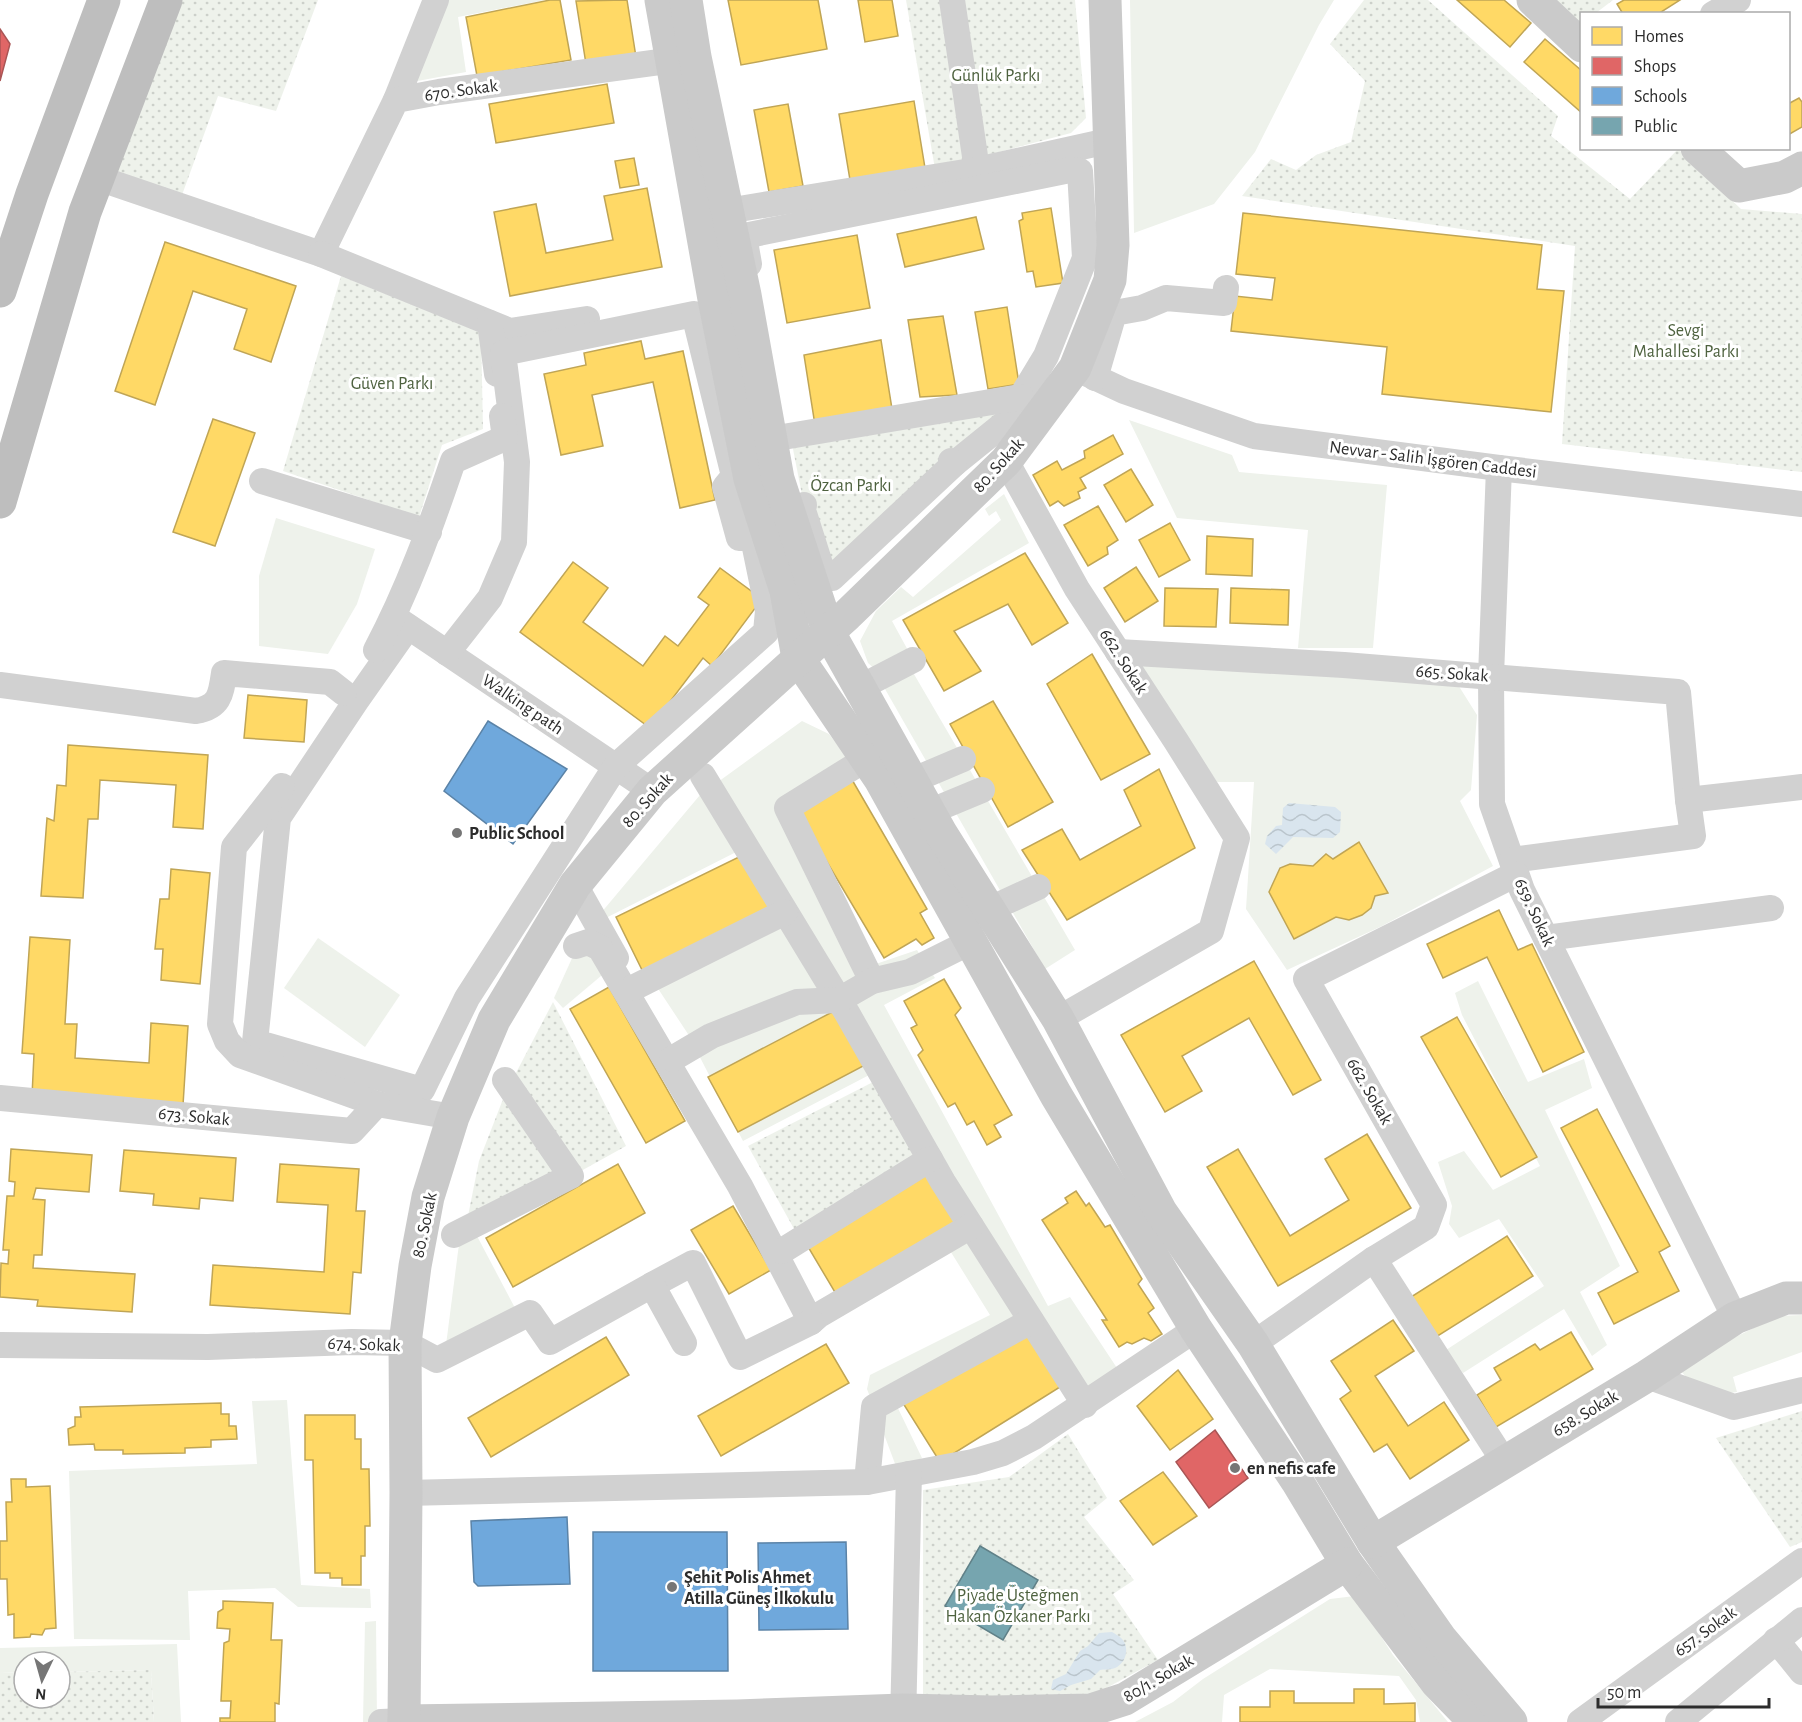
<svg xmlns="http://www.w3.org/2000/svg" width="1802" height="1722" font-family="'Alegreya Sans',sans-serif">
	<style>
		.grass { fill: #eef2eb }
		.park { fill: url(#park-dots) }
		.water { fill: url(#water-waves) }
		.homes { fill: #ffd966; stroke: #c0a555; stroke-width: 1.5 }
		.shops { fill: #e06666; stroke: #a55; stroke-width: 1.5 }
		.schools { fill: #6fa8dc; stroke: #5b83a7; stroke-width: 1.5 }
		.public { fill: #76a5af; stroke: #608188; stroke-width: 1.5 }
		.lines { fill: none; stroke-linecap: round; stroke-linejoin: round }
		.street { stroke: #d1d1d1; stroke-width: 26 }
		.secondary { stroke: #cacaca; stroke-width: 33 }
		.highway { stroke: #bebebe; stroke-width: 33 }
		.poi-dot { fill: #767676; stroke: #fff; stroke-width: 2 }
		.labels { text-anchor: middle; stroke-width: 6; stroke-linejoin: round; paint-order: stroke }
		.park-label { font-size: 18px; fill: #4e623f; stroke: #fff }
		.street-label { font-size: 18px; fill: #2c2c2c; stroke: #fff }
		.poi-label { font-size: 18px; font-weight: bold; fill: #2c2c2c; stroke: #fff; text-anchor: start }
	</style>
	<defs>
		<pattern id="park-dots" width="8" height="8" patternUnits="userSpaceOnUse" patternTransform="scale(1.5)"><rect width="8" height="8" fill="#eef2eb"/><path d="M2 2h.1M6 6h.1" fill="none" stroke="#ccd0ca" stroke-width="1.8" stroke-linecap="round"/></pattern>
		<pattern id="water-waves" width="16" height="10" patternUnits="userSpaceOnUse" patternTransform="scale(1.5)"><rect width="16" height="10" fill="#d9e5ee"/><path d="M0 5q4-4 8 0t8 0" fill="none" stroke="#bac5cc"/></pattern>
	</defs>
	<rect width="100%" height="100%" fill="#fff"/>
	<g class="grass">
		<path d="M444 0H545L458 17 466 72 412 82Z"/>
		<path d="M1130 0H1334L1319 25 1255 152 1214 204 1134 233Z"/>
		<path d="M1129 420 1232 455 1239 472 1387 485 1373 648H1298L1308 530 1177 518Z"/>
		<path d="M1004 494 1029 543 892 621 910 654 878 672 868 663 860 641 876 611 901 587 913 597 1001 520 996 511 989 516 985 509Z"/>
		<path d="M276 518 375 549 357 604 328 654 259 646V576Z"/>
		<path d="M1135 661 1455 680 1477 715 1471 790 1460 801 1493 866 1382 926 1287 970 1246 909 1254 782H1217Z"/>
		<path d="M911 669 1075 950 1045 969 881 682Z"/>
		<path d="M802 721 829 734 853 765 776 811 870 966 917 950 935 978 884 1005 1048 1306 1070 1297 1119 1371 1083 1396 1023 1318 894 1400 922 1458 897 1469 867 1389 870 1375 990 1315 949 1249 873 1073 743 1141 688 1034 651 978 752 844 590 926 700 795Z"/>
		<path d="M318 938 400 995 365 1047 284 988Z"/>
		<path d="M588 946 608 970 563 1008 554 998 573 956Z"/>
		<path d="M1478 981 1528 1082 1584 1059 1592 1088 1545 1110 1620 1266 1580 1292 1607 1345 1592 1356 1564 1309 1463 1373 1446 1350 1544 1286 1499 1219 1459 1238 1449 1224 1452 1206 1438 1162 1464 1151 1493 1190 1540 1166 1462 1015 1455 993Z"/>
		<path d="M477 1236 515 1308 446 1345 459 1244Z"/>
		<path d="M1802 1315V1352L1733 1377 1737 1392 1717 1395 1690 1382 1677 1366 1778 1316Z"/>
		<path d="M287 1400 301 1585 370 1589 371 1608 298 1607 275 1588 188 1591 190 1640 74 1639 69 1471 257 1464 252 1401Z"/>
		<path d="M1355 1596 1393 1655 1448 1722H1420L1416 1700 1399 1676 1270 1669 1224 1695 1222 1722H1135L1173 1702 1203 1679 1330 1599Z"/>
		<path d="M376 1621 377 1722H363L365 1622Z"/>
		<path d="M177 1644 181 1722H154L151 1670 60 1672V1662H24V1672L0 1673V1648Z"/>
	</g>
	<g class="park">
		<path d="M180 0H318L276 111 218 96 182 195 112 172Z"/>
		<path d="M906 0H1075L1086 118 1071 133 935 169Z"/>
		<path d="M1364 0H1428L1558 116 1551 136 1630 199 1678 149 1741 209 1802 214V472L1562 444 1575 246 1242 196 1271 159 1296 170 1316 155 1351 142 1365 81 1330 44Z"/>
		<path d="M1556 0H1613L1596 13 1582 14 1581 25Z"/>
		<path d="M341 276 481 332 483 429 442 445 419 517 283 471Z"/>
		<path d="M1004 412 829 574 804 505 792 444Z"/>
		<path d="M553 1002 626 1146 464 1236 479 1161 505 1094Z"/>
		<path d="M875 1081 923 1157 798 1236 748 1146Z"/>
		<path d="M1802 1411V1542L1790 1547 1716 1438Z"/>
		<path d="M1068 1434 1107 1498 1084 1517 1134 1580 1113 1594 1158 1660 1088 1698H923V1490L1009 1477Z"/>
		<path d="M151 1670 154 1722H0V1673L24 1672V1698H60V1672Z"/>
	</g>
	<g class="water">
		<path d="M1289 803 1335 807 1341 812 1340 832 1333 838 1293 837 1276 854 1265 844 1267 836 1276 826 1282 825 1283 808Z"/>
		<path d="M1112 1632C1115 1634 1118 1635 1121 1638 1130 1646 1127 1663 1115 1668 1111 1670 1104 1669 1100 1670L1091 1679 1071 1685 1060 1691 1051 1689 1053 1680 1066 1674 1080 1651 1088 1646 1099 1633Z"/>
	</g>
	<g class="homes">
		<path d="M550 0H560L571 60 477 76 466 17Z"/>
		<path d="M627 0 636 57 586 64 576 1Z"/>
		<path d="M728 0H818L827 49 741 65Z"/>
		<path d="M858 0H892L898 36 865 42Z"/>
		<path d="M1457 0H1504L1531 23 1510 47Z"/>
		<path d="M1624 0H1680L1658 14H1623L1617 4Z"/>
		<path d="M1545 39 1582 71V113L1524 62Z"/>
		<path d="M607 84 614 123 496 143 489 104Z"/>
		<path d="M1799 98 1802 102V127L1788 135V104Z"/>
		<path d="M914 101 925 168 850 180 839 114Z"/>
		<path d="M788 104 803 186 769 192 754 110Z"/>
		<path d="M634 158 639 185 620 188 615 161Z"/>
		<path d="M647 188 662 267 510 296 494 212 536 204 546 253 613 240 604 196Z"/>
		<path d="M1051 208 1063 283 1036 287 1033 271 1027 272 1019 221 1023 219 1022 213Z"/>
		<path d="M1243 213 1542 245 1537 289 1564 291 1551 412 1382 394 1387 347 1231 331 1235 296 1272 300 1275 278 1236 274Z"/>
		<path d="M976 217 984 249 905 267 897 234Z"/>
		<path d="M857 235 870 308 787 323 774 250Z"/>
		<path d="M165 242 296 286 271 362 234 349 247 309 193 291 155 405 115 391Z"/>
		<path d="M1007 307 1019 384 988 389 975 312Z"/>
		<path d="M943 316 957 395 920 397 908 320Z"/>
		<path d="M881 340 892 409 815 425 804 355Z"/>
		<path d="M641 341 645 359 683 351 715 500 680 508 653 382 592 395 603 446 561 455 544 374 586 365 584 353Z"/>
		<path d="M213 419 255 433 215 546 173 532Z"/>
		<path d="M1113 435 1123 454 1080 478 1086 488 1078 492 1080 498 1064 506 1058 501 1050 506 1033 475 1057 461 1062 470 1085 458 1084 451Z"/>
		<path d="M1131 469 1153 505 1126 522 1104 485Z"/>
		<path d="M1098 506 1118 540 1107 547 1108 554 1088 566 1064 525Z"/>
		<path d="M1170 523 1190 560 1159 577 1139 540Z"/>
		<path d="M1207 536 1253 539 1252 576 1206 574Z"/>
		<path d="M1025 553 1068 623 1032 645 1008 604 954 631 981 671 944 691 903 620Z"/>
		<path d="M573 562 608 588 583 622 643 666 665 636 678 646 709 605 698 597 720 568 762 599 712 666 703 658 650 728 520 632Z"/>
		<path d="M1136 567 1158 601 1125 622 1104 588Z"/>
		<path d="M1165 588 1218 589 1216 627 1164 626Z"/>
		<path d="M1231 588 1289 590 1288 625 1230 623Z"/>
		<path d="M1092 654 1150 754 1101 780 1047 684Z"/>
		<path d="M248 695 307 700 304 742 244 738Z"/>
		<path d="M993 701 1053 802 1008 827 950 724Z"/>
		<path d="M68 745 208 755 203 829 173 827 176 785 100 780 98 819H88L83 898 41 896 47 818 54 821 57 785 66 786Z"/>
		<path d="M1159 769 1195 848 1067 920 1022 850 1062 829 1080 860 1141 826 1124 790Z"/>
		<path d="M851 778 927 909 920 913 934 938 922 945 916 939 884 958 796 810Z"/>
		<path d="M1359 842 1388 893 1375 896 1371 908 1362 915 1349 920 1336 917 1294 939 1269 892 1280 868 1290 864 1313 866 1326 854 1333 859Z"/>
		<path d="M743 855 772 913 645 976 616 917Z"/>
		<path d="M171 869 210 873 200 984 161 980 163 949H155L160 899H169Z"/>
		<path d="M1499 910 1518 950 1532 944 1584 1052 1543 1072 1487 957 1443 978 1427 944Z"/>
		<path d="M30 937 70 940 65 1024H77L75 1058 149 1063 151 1023 188 1026 183 1105 32 1096 34 1054 22 1053Z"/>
		<path d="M1254 961 1321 1080 1293 1095 1249 1018 1182 1056 1202 1091 1165 1112 1121 1035Z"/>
		<path d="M944 979 961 1008 955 1015 1012 1115 994 1125 1001 1137 987 1145 974 1121 967 1125 955 1103 948 1107 918 1055 923 1050 911 1028 917 1025 904 1001Z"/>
		<path d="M609 987 685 1121 646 1143 570 1009Z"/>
		<path d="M838 1009 867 1064 738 1132 708 1077Z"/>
		<path d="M1457 1017 1537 1157 1501 1177 1421 1037Z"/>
		<path d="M1597 1109 1670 1246 1659 1252 1679 1291 1614 1324 1598 1293 1638 1272 1561 1128Z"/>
		<path d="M1367 1134 1411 1208 1278 1286 1207 1167 1238 1149 1290 1236 1349 1200 1325 1159Z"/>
		<path d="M11 1149 92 1155 89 1192 36 1188 33 1199 45 1200 42 1255H34L33 1268 135 1274 132 1312 37 1306 38 1300 0 1297 1 1263 8 1264 9 1250H3L7 1196H14L15 1182 9 1181Z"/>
		<path d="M124 1150 236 1158 233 1201 200 1198 199 1209 153 1205 154 1194 120 1191Z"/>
		<path d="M280 1164 359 1169 356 1211H365L361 1273 353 1272 350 1314 210 1305 213 1265 324 1272 328 1205 277 1202Z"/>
		<path d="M618 1164 645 1213 513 1287 486 1238Z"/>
		<path d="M926 1167 962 1226 839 1299 804 1240Z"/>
		<path d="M1076 1191 1086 1206 1089 1203 1105 1227 1110 1225 1142 1279 1138 1284 1154 1308 1148 1313 1162 1334 1151 1341 1144 1338 1132 1344 1127 1342 1119 1347 1102 1320H1107L1042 1220 1068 1203 1065 1198Z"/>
		<path d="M733 1206 771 1270 729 1294 691 1230Z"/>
		<path d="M1507 1236 1533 1276 1436 1337 1411 1297Z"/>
		<path d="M1393 1320 1414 1351 1375 1376 1408 1426 1444 1402 1469 1440 1410 1479 1387 1444 1374 1452 1340 1399 1351 1391 1331 1361Z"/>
		<path d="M1022 1326 1060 1387 940 1462 901 1400Z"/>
		<path d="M1571 1332 1593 1369 1496 1427 1477 1395 1501 1380 1494 1368 1535 1344 1540 1350Z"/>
		<path d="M606 1337 629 1375 491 1457 468 1418Z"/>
		<path d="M826 1344 849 1383 721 1456 698 1416Z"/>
		<path d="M1178 1370 1213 1419 1170 1450 1137 1406Z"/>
		<path d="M221 1403V1414H229V1426H236L237 1439 211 1440V1447L185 1448V1453L123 1454V1450H95L94 1444 69 1445 68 1429 75 1426V1417H81L80 1407Z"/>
		<path d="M305 1415H355V1439H361V1469H369L370 1526H365V1556H361V1585H342V1578H330V1573H315L313 1460H305Z"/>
		<path d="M1163 1472 1197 1516 1153 1545 1120 1501Z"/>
		<path d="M11 1479H26V1487L50 1486 56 1628 45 1629 42 1635 31 1634 30 1637 14 1638V1614L8 1615 7 1579H0V1541H7L6 1502H12Z"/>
		<path d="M223 1601 273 1603 271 1640H282L279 1704 275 1703V1722H220V1718H230L231 1701H221L224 1643 229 1641 230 1629 217 1628 218 1612 223 1609Z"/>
		<path d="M1354 1689H1384V1704L1415 1703V1722H1240V1707H1270V1691H1294V1703H1354Z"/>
	</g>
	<g class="shops">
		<path d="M0 29 10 44 0 81Z"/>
		<path d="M1215 1430 1248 1478 1209 1508 1176 1462Z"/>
	</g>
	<g class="schools">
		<path d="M488 721 567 769 513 844 444 791Z"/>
		<path d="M567 1517 570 1584 478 1586 474 1582 471 1521Z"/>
		<path d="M593 1532H727L728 1671H593Z"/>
		<path d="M846 1542 848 1629 759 1630 758 1543Z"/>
	</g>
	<path class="public" d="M980 1546 1038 1580 1003 1640 945 1606Z"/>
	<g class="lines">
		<g class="street">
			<path d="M952 0 977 170"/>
			<path d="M1713 14 1738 0"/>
			<path d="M396 100 436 0"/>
			<path d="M98 178 321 254 396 100 439 92 689 58"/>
			<path d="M727 211 977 170 1108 141"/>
			<path d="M321 254 510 331 587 319"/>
			<path d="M749 264 744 236 1070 170 1080 171 1085 258 1046 356 1006 422 954 464"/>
			<path d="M490 323 497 374"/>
			<path d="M1075 368 1124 391 1254 436 1499 468 1802 504"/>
			<path d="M1095 378 1114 313 1142 308 1166 298 1224 303 1226 288"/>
			<path d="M783 437 1021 397"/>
			<path d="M1006 461 1077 589 1176 741 1237 838 1211 931 1058 1019"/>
			<path d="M1499 468 1491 676 1492 804 1522 890 1735 1318"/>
			<path d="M262 481 429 532"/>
			<path d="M804 505 802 507 820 564 826 577 832 578 954 464 951 461"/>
			<path d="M394 617 652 791"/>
			<path d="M408 627 356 701 278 818 255 1042 422 1090 467 998 616 766 766 632 768 611 753 538H739L725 487 734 476 694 314 503 353 517 462 514 542 490 598 447 653"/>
			<path d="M376 650C408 590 431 526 453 461L505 438 502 416"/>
			<path d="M1118 652 1344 665 1678 692 1688 800"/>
			<path d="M0 685 196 711C220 707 221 694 224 673L330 682 344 693"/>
			<path d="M859 688 913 660"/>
			<path d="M866 759 787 808 872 981"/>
			<path d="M703 776 847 1013 943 1182 1085 1405"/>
			<path d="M911 781 963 759"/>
			<path d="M282 786 234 847 220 1024 227 1041 240 1055 377 1104 453 1117"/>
			<path d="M929 812 982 790"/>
			<path d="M1512 860 1693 836 1688 800 1802 787"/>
			<path d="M575 885 616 958"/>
			<path d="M990 909 1038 887"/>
			<path d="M1546 938 1771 908"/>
			<path d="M576 946 588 942 600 948 740 1186 811 1322 819 1315 971 1226"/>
			<path d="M633 988 785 912"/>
			<path d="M672 1059 711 1036 797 1002 839 1000 872 981 910 972 970 942"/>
			<path d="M0 1098 352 1131 377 1104"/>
			<path d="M454 1235 571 1176 505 1080"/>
			<path d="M782 1251 930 1159"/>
			<path d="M1374 1259 1505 1463"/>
			<path d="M652 1285 693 1263 740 1357 811 1322"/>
			<path d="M1253 1344 1374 1259 1426 1227 1434 1205 1306 979 1516 874"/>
			<path d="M0 1345 208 1347 352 1342 405 1343 437 1360 530 1313 550 1342 652 1285 684 1343"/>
			<path d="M1647 1376 1734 1407 1802 1390"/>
			<path d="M867 1482 874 1407 1031 1321"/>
			<path d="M406 1493 867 1482 973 1462 1003 1453 1034 1437 1196 1329"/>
			<path d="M1776 1640 1802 1672"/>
			<path d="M381 1722 404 1721"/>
			<path d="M903 1722 909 1474"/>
			<path d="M1580 1722 1802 1561"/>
			<path d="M1678 1722 1802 1620"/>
		</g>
		<g class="secondary">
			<path d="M661 0 714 299 750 479 786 591 798 658 880 779 1056 1095 1196 1329 1297 1481 1347 1564 1437 1683 1475 1722"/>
			<path d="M686 0 695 57 745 295 778 479 828 631 941 833 1058 1019 1161 1212 1253 1344 1373 1542 1441 1639 1511 1722"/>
			<path d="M1533 0 1582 46"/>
			<path d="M1697 148 1739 186 1785 177 1802 168"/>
			<path d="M1373 1542 1647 1376 1735 1318 1786 1298H1802"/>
			<path d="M404 1721 737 1716 903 1710 992 1712 1091 1710 1125 1699 1347 1564"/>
			<path d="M404 1722 406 1493 405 1343 415 1266 428 1197 453 1117 494 1020 575 885 652 791 847 615 1006 461 1075 368 1110 280 1113 245 1105 0"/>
		</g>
		<g class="highway">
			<path d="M0 291 32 194 104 0"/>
			<path d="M0 502 85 212 166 0"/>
		</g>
	</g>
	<g class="poi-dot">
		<circle cx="457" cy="833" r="6"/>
		<circle cx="1235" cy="1468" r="6"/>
		<circle cx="672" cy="1587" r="6"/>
	</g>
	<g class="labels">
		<g class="park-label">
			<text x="996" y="81">Günlük Parkı</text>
			<text x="1686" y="336">Sevgi<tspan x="1686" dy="21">Mahallesi Parkı</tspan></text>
			<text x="392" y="389">Güven Parkı</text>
			<text x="851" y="491">Özcan Parkı</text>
			<text x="1018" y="1601">Piyade Üsteğmen<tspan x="1018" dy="21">Hakan Özkaner Parkı</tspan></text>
		</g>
		<g class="street-label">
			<text transform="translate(461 90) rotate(-8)" y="6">670. Sokak</text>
			<text transform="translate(1433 459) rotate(7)" y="6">Nevvar - Salih İşgören Caddesi</text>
			<text transform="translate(998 465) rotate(-48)" y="6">80. Sokak</text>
			<text transform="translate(1124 661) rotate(57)" y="6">662. Sokak</text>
			<text transform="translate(1452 673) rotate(4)" y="6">665. Sokak</text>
			<text transform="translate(523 704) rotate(34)" y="6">Walking path</text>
			<text transform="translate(647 800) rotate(-48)" y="6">80. Sokak</text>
			<text transform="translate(1535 912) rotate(65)" y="6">659. Sokak</text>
			<text transform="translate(1370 1091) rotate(60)" y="6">662. Sokak</text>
			<text transform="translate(194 1116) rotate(5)" y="6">673. Sokak</text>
			<text transform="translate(424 1225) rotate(-78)" y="6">80. Sokak</text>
			<text transform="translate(364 1344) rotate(2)" y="6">674. Sokak</text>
			<text transform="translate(1585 1413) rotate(-31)" y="6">658. Sokak</text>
			<text transform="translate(1705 1631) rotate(-36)" y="6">657. Sokak</text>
			<text transform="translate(1158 1678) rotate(-30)" y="6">80/1. Sokak</text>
		</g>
		<g class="poi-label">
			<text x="469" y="839">Public School</text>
			<text x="1247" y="1474">en nefis cafe</text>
			<text x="684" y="1583">Şehit Polis Ahmet<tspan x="684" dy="21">Atilla Güneş İlkokulu</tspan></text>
		</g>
	</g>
	<rect x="1580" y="12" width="210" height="138" fill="#ffffff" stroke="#ababab" stroke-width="1.5"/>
	<rect x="1592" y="27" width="30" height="18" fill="#ffd966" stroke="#ababab" stroke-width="1.5"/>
	<text x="1634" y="42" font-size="18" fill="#2c2c2c">Homes</text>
	<rect x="1592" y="57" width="30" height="18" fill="#e06666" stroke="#ababab" stroke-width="1.5"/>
	<text x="1634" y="72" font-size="18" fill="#2c2c2c">Shops</text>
	<rect x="1592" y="87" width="30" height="18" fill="#6fa8dc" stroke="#ababab" stroke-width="1.5"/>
	<text x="1634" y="102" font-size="18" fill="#2c2c2c">Schools</text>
	<rect x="1592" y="117" width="30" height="18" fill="#76a5af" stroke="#ababab" stroke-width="1.5"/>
	<text x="1634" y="132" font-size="18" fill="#2c2c2c">Public</text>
	<g transform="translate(42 1680) rotate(185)"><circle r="28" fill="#ffffff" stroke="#ababab" stroke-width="1.5"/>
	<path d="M0-4.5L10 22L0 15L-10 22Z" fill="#767676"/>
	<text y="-9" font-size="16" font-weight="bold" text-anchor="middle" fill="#2c2c2c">N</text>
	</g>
	<path d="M1598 1698v9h171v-9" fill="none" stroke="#2c2c2c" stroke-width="3"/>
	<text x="1607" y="1698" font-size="18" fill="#2c2c2c" stroke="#ffffff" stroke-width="4.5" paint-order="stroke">50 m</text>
</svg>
